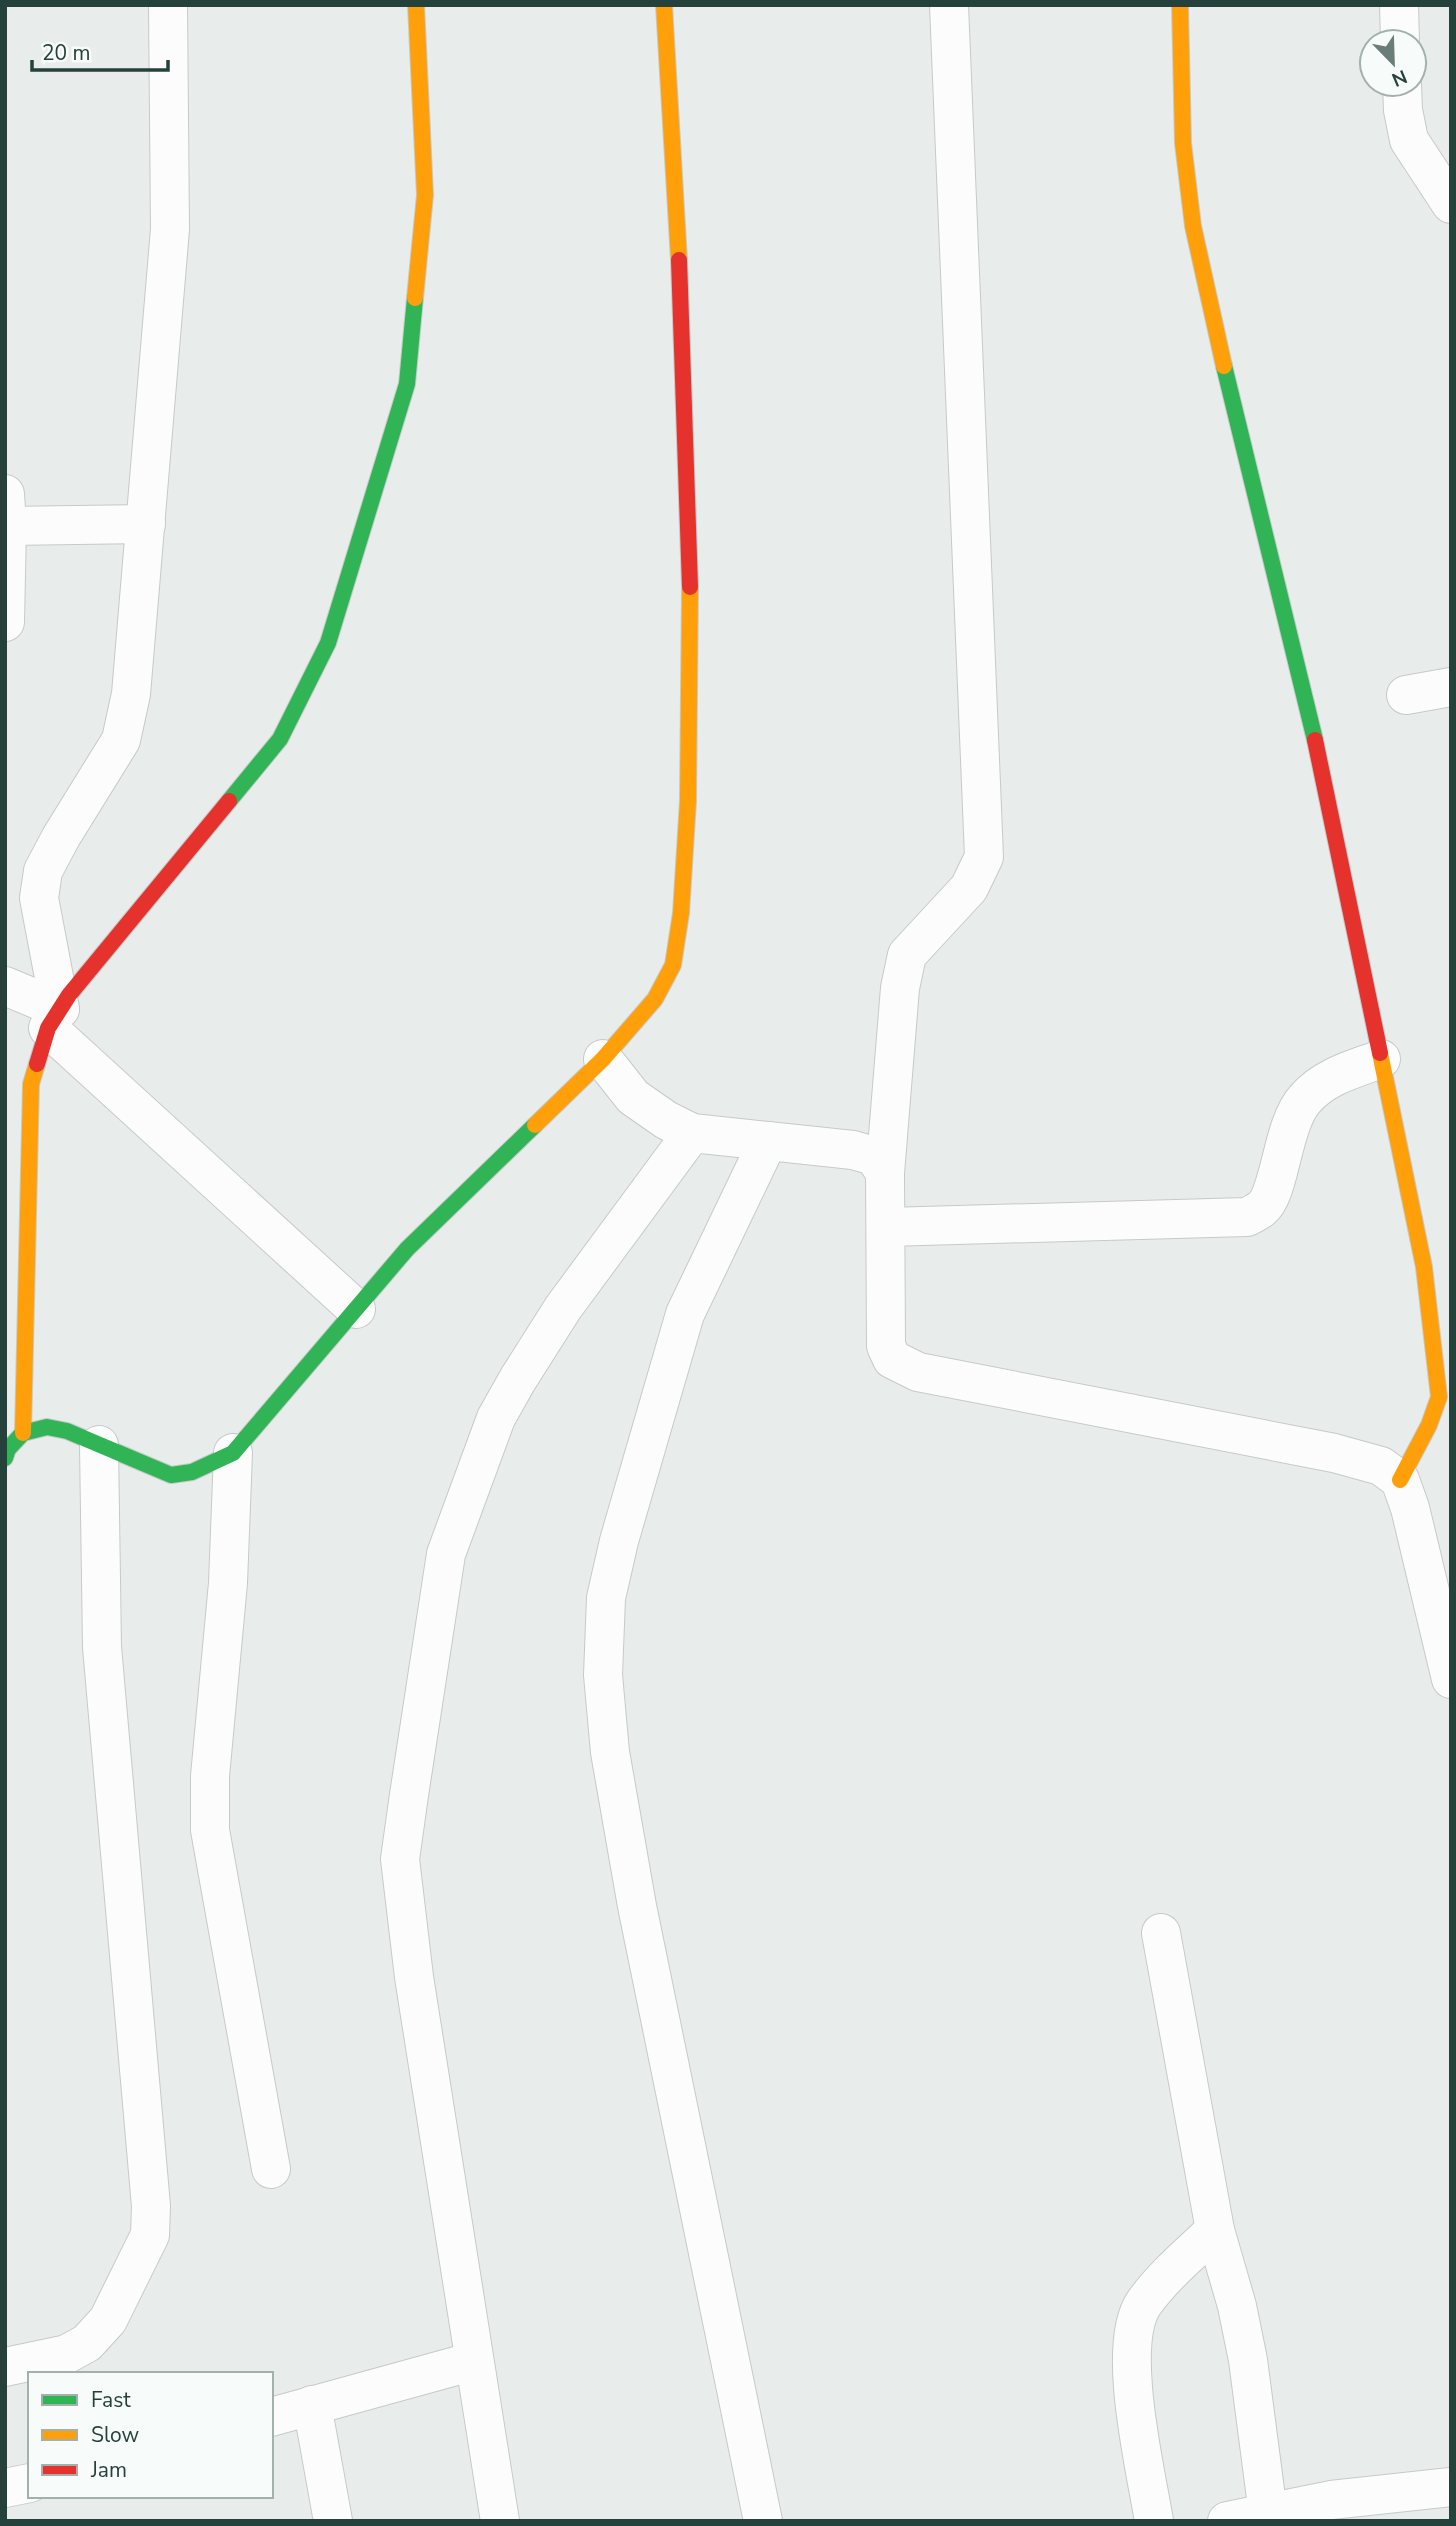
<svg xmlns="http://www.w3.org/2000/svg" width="1456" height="2526" font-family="'Nunito Sans',sans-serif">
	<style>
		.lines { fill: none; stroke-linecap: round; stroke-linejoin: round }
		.street-casing { stroke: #c5cac8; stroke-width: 40 }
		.fast-casing { stroke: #c3cac8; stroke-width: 18 }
		.slow-casing { stroke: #c3cac8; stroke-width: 18 }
		.jam-casing { stroke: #c3cac8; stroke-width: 18 }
		.street { stroke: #fcfcfc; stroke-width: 38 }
		.fast { stroke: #30b455; stroke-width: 16 }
		.slow { stroke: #ff9f0a; stroke-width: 16 }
		.jam { stroke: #e5322d; stroke-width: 16 }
	</style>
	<rect width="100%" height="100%" fill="#e8edeb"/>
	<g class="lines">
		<defs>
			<g id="street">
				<path d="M1399 5 1400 42"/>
				<path d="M1402 84 1403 110 1409 140 1451 204"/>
				<path d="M5 494 7 526 5 622"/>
				<path d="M7 526 146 524"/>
				<path d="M1406 695 1451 687"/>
				<path d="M5 986 60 1009"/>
				<path d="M60 1009 39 898 43 871 61 837 121 740 131 694 170 229 168 5"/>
				<path d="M48 1028 356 1309"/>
				<path d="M603 1059 633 1097 666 1120 692 1133 853 1150 874 1156 885 1173 886 1346 892 1359 918 1372 1334 1453 1381 1466 1400 1480 1410 1508 1451 1679"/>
				<path d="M885 1173 900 988 907 955 969 888 984 857 949 5"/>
				<path d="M887 1227 1247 1217C1251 1215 1257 1212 1261 1209 1281 1194 1281 1126 1305 1099 1325 1076 1354 1069 1381 1059"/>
				<path d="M233 1453 228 1583 210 1776V1830L271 2169"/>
				<path d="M1161 1933 1215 2230 1237 2306 1248 2360 1268 2513"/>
				<path d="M5 2367 67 2354 87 2343 108 2320 150 2235 151 2206 102 1647 99 1445"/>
				<path d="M312 2405 333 2521"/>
				<path d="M271 2417 474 2361"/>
				<path d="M5 2488 30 2483"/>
				<path d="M500 2521 414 1977 400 1859 409 1795 446 1554 496 1418 518 1379 563 1308 692 1133"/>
				<path d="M763 2521 637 1906 610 1752 603 1675 606 1598 619 1541 685 1314 768 1141"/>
				<path d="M1154 2521C1146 2471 1115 2345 1144 2303 1163 2276 1191 2253 1215 2230"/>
				<path d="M1227 2521 1331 2500 1451 2487"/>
			</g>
			<g id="fast">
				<path d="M1224 366 1315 740"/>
				<path d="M229 801 280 739 328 643 407 384 415 298"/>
				<path d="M5 1458 8 1449 23 1433 47 1427 67 1431 171 1475 192 1472 233 1453 407 1249 535 1125"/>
			</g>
			<g id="slow">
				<path d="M664 5 679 260"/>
				<path d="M1180 5 1183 143 1193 226 1224 366"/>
				<path d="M415 298 425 195 416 5"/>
				<path d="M1380 1053 1424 1267 1439 1397 1429 1425 1400 1480"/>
				<path d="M535 1125 603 1059 655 999 673 965 681 913 688 801 690 587"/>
				<path d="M23 1433 31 1084 37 1064"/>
			</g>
			<g id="jam">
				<path d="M679 260 690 587"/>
				<path d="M1315 740 1380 1053"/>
				<path d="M37 1064 48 1028 69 995 229 801"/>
			</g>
		</defs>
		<use href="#street" class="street-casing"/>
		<use href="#fast" class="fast-casing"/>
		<use href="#slow" class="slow-casing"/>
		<use href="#jam" class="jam-casing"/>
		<use href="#street" class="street"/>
		<use href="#fast" class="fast"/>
		<use href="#slow" class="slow"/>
		<use href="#jam" class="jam"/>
	</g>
	<rect width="1456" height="2526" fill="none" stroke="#25413b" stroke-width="14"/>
	<rect x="28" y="2372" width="245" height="126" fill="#f7fbf9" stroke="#a3b1ad" stroke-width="2"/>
	<rect x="42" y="2395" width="35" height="10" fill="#30b455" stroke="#a3b1ad" stroke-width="2"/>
	<text x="91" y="2407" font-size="21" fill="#25413b">Fast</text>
	<rect x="42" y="2430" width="35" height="10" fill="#ff9f0a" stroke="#a3b1ad" stroke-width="2"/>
	<text x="91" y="2442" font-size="21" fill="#25413b">Slow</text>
	<rect x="42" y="2465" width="35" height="10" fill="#e5322d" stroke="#a3b1ad" stroke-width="2"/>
	<text x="91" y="2477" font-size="21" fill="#25413b">Jam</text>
	<g transform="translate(1393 63) rotate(157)"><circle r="33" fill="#f7fbf9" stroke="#a3b1ad" stroke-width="2"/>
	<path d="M0-5L12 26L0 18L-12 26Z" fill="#697d79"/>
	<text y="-10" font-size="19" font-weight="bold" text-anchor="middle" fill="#25413b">N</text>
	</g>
	<path d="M32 60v10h136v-10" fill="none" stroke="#25413b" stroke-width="3.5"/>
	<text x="42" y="60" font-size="21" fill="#25413b" stroke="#f7fbf9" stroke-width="5" paint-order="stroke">20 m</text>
</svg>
